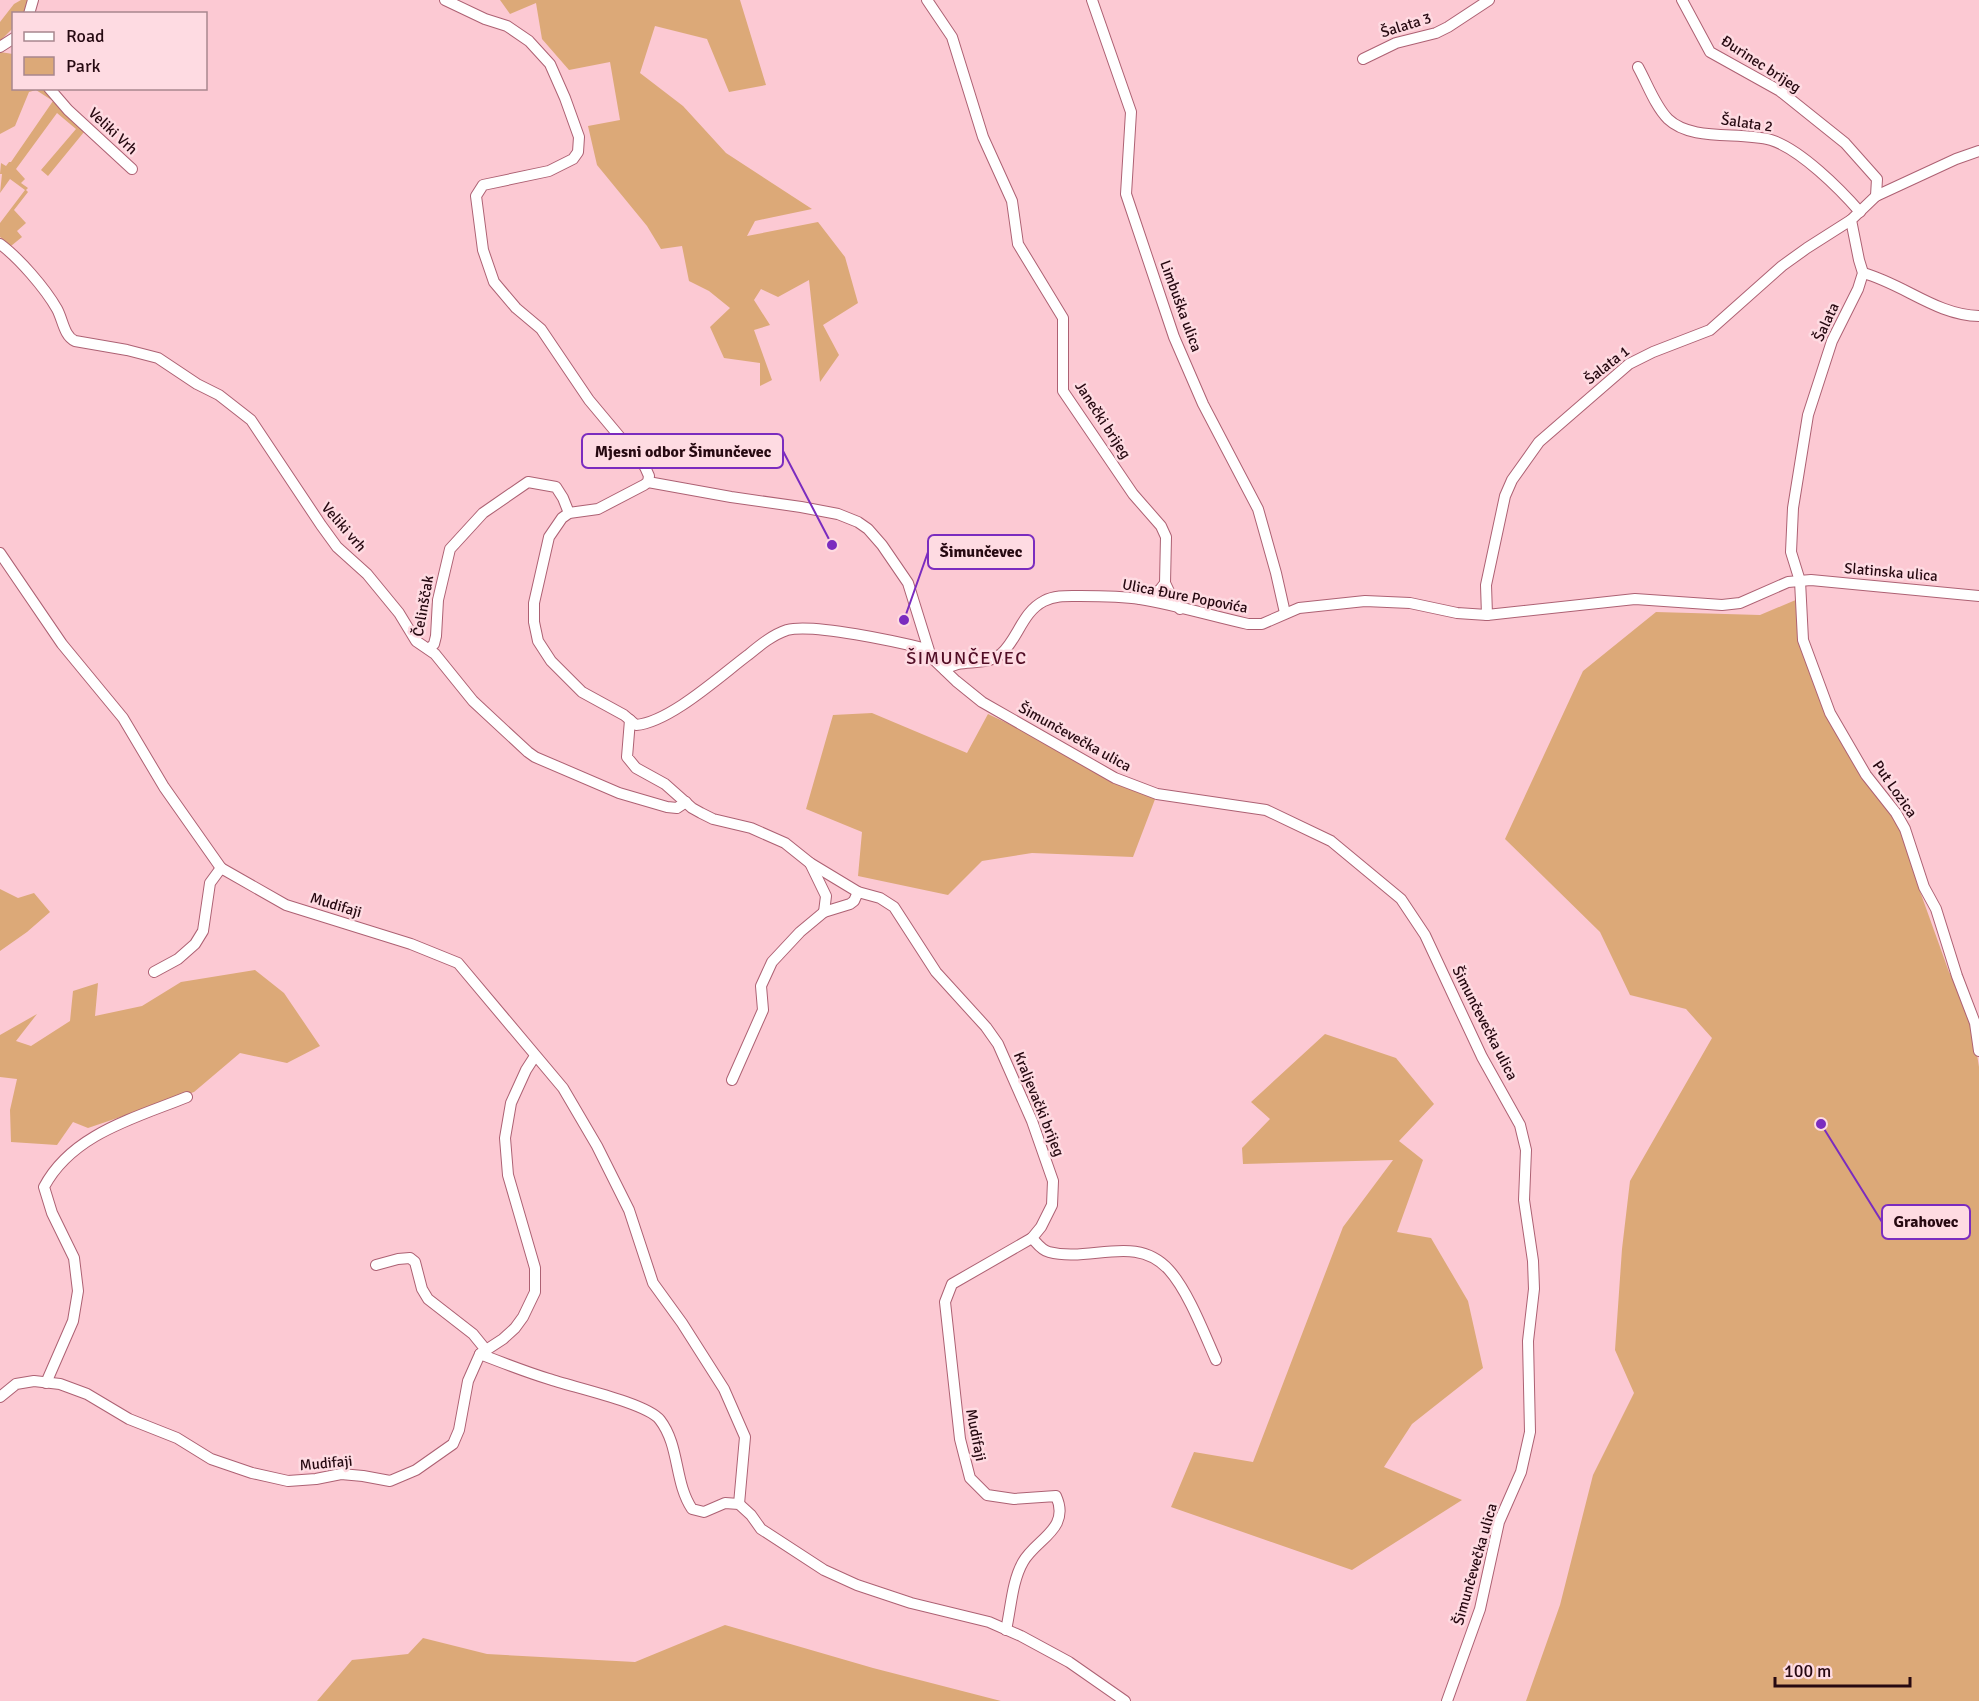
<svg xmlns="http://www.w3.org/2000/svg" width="1979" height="1701" font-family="Signika,sans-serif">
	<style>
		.green { fill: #dca978 }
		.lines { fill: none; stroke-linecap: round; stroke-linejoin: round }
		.minor-casing { stroke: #ad6173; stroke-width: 12 }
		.minor { stroke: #fff; stroke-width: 10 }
		.labels { text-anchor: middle; stroke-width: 5; stroke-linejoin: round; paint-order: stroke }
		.street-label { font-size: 15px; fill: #260911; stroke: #fedbe2 }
		.quarter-label { font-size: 18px; letter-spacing: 1.5px; fill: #510d25; stroke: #fedbe2 }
		.leader { fill: none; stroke: #7b2cbf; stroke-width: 2 }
		.callout-dot { fill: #7b2cbf; stroke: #fedbe2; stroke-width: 2 }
		.callout { fill: #fedbe2; stroke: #7b2cbf; stroke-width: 2 }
		.callout-label { font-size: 16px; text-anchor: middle; font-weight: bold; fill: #260911 }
	</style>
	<rect width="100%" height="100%" fill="#fcc9d3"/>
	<g class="green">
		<path d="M21 0H36L29 13 14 14 13 28 0 41V22L14 4Z"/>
		<path d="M500 0H740L766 85 729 92 707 39 655 26 640 73 683 106 726 153 812 209 755 221 747 236 818 222 845 257 858 303 823 325 839 355 820 382 809 280 778 297 761 289 754 300 770 325 754 330 772 380 760 386V363L724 358 710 327 730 308 709 291 689 281 682 246 661 249 647 226 597 165 588 126 620 120 610 62 569 70 542 39 536 3 510 14Z"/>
		<path d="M0 52 13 54 14 88 45 89 84 132 48 176 41 170 76 129 57 113 16 169 25 179 21 183 28 188 26 190 28 192 14 210 26 223 17 231 22 237 11 246 0 237V223L25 190 10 179 0 193 2 174H0L1 163 6 166 9 162H11L53 101 36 90 29 92 15 126 0 134Z"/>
		<path d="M1798 599 1801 650 1826 715 1894 819 1909 844 1917 883 1949 972 1960 990 1975 1042 1979 1067V1701H1526L1560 1605 1593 1475 1634 1393 1615 1350 1622 1249 1630 1181 1712 1038 1686 1009 1630 995 1600 932 1505 839 1583 671 1656 612 1760 615Z"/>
		<path d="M872 713 967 753 988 714 1157 794 1133 857 1032 853 982 861 948 895 858 876 862 832 806 809 833 715Z"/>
		<path d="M0 889 18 898 34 893 50 912 27 932 0 951Z"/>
		<path d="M255 970 284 993 320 1046 287 1063 240 1053 194 1092 88 1128 73 1122 57 1145 11 1142 10 1110 17 1079 0 1077V1035L37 1014 16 1041 31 1046 70 1021 73 991 98 983 95 1016 142 1006 181 982Z"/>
		<path d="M1325 1034 1396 1058 1434 1104 1399 1141 1423 1160 1397 1232 1431 1238 1468 1301 1483 1368 1412 1424 1384 1467 1462 1500 1352 1570 1171 1507 1194 1452 1253 1462 1343 1227 1393 1160 1243 1164 1242 1148 1270 1119 1251 1102Z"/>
		<path d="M725 1625 873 1668 1001 1701H317L352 1660 408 1654 423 1638 487 1654 635 1662Z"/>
	</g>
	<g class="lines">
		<defs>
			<g id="minor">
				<path d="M445 0 485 19 507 26 529 41 550 64 565 98 579 137 578 152 573 159 549 171 483 185 476 196 483 250 494 282 516 308 541 329 589 400 645 467 649 476 648 482 644 485 598 509 569 513 562 518 549 537 534 603V622L538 641 551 661 582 692 624 715 636 725C670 722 720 676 748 655 759 646 772 635 787 630 813 623 898 642 927 649"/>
				<path d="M927 0 952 37 983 137 1012 201 1018 244 1063 318V391L1133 494 1161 526 1166 537 1165 583C1159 593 1151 596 1140 599"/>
				<path d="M1092 0 1131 112 1126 194 1174 337 1203 404 1258 509 1276 573 1285 613"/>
				<path d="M1682 0 1710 52 1780 91 1845 143 1877 179 1876 196"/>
				<path d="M29 14 33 0"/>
				<path d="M0 47 14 38"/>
				<path d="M1363 59 1396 43 1436 33 1448 27 1489 0"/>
				<path d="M1638 67C1647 83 1655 106 1668 119 1692 142 1740 131 1771 140 1800 149 1840 189 1860 212"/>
				<path d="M49 88 68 110 132 169"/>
				<path d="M1979 151 1956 159 1876 196 1851 220 1859 260 1863 273 1858 289 1832 341 1808 415 1793 508 1791 552 1800 581 1803 640 1830 713 1866 775 1896 813 1905 829 1924 887 1936 909 1957 976 1975 1023 1979 1051"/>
				<path d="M0 244C19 258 45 288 57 309 63 320 64 336 75 341L127 350 158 358 197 384 219 395 251 420 321 525 337 547 367 574 399 613 416 641 435 654 473 701 528 752 535 757 619 793 667 807 677 808 686 802"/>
				<path d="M1863 273C1904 284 1936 315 1979 316"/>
				<path d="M648 482 731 497 801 507 838 514 858 522 868 529 882 545 908 583 931 657 956 681 982 702 1115 778 1157 794 1266 810 1331 841 1401 899 1425 935 1482 1057 1520 1125 1526 1150 1524 1200 1533 1261 1534 1289 1528 1341 1530 1432 1521 1472 1499 1522 1480 1609 1447 1701"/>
				<path d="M0 553 62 644 123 718 164 787 221 868"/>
				<path d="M1165 583 1174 602 1180 609"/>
				<path d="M1487 615 1486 585 1505 496 1512 480 1539 442 1629 364 1653 352 1710 330 1782 266 1807 248 1851 220"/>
				<path d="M429 649 434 644 436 636 438 600 450 549 483 513 528 482 556 487 563 498 569 513"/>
				<path d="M945 670C960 657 984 668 1001 654 1018 639 1022 612 1044 601 1055 595 1068 596 1080 596 1100 596 1121 596 1140 599 1176 605 1212 616 1248 624H1262L1299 608 1365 601 1410 603 1457 613 1487 615 1635 599 1722 605 1740 603 1788 582 1811 580 1979 596"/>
				<path d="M630 720 627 757 636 768 665 784 692 808 701 813 713 819 751 828 785 843 810 863 858 892 880 898 894 907 936 972 986 1027 998 1044 1032 1121 1053 1181 1052 1205 1041 1227 1032 1238C1037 1243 1041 1250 1049 1252 1090 1263 1136 1233 1169 1270 1188 1291 1204 1333 1216 1360"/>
				<path d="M810 863 826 896 824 912"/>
				<path d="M154 972 178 959 195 944 203 931 210 883 221 868 286 905 411 944 458 963 563 1088 597 1146 629 1210 653 1283 682 1323 724 1389 745 1437 739 1504"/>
				<path d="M732 1080 763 1010 761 986 772 962 800 932 824 912 850 904 854 901 858 892"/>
				<path d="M376 1265 398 1259 410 1258 415 1262 422 1289 428 1299 473 1334 486 1350"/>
				<path d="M480 1354C503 1363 526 1372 549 1379 572 1387 647 1403 660 1420 680 1446 674 1482 692 1509L704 1512 725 1503 739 1504 751 1515 761 1529 824 1570 857 1585 911 1603 989 1622 1021 1636 1069 1662 1125 1701"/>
				<path d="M46 1383 73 1321 78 1291 74 1258 52 1213 44 1187C72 1134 135 1118 187 1097"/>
				<path d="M0 1397 16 1384 34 1381 60 1384 87 1394 129 1419 177 1438 211 1459 252 1473 288 1481 316 1479 341 1474 363 1476 390 1481 416 1470 453 1444 459 1430 468 1381 480 1354 503 1339 515 1328 523 1317 535 1292V1268L508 1175 505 1138 511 1103 526 1070 535 1056"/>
				<path d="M1006 1630C1011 1608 1012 1581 1023 1562 1036 1539 1071 1529 1056 1496L1014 1499 987 1495 970 1478 960 1439 945 1302 952 1284 1032 1238"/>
			</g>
		</defs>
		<use href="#minor" class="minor-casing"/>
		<use href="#minor" class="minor"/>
	</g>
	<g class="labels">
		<g class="street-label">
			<text transform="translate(1406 25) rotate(-17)" y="5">Šalata 3</text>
			<text transform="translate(1761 64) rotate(33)" y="5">Đurinec brijeg</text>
			<text transform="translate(1747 123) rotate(8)" y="5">Šalata 2</text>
			<text transform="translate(113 131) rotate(43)" y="5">Veliki Vrh</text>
			<text transform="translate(1181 306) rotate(70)" y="5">Limbuška ulica</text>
			<text transform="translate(1826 322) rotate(-65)" y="5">Šalata</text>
			<text transform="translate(1607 365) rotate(-38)" y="5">Šalata 1</text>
			<text transform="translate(1103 420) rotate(57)" y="5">Janečki brijeg</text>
			<text transform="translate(344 527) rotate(49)" y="5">Veliki vrh</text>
			<text transform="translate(1891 572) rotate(5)" y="5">Slatinska ulica</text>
			<text transform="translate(1185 596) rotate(11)" y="5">Ulica Đure Popovića</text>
			<text transform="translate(423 606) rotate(-80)" y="5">Čelinščak</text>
			<text transform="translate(1075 737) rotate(29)" y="5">Šimunčevečka ulica</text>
			<text transform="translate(1895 789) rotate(55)" y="5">Put Lozica</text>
			<text transform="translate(336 905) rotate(17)" y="5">Mudifaji</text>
			<text transform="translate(1485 1023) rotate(63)" y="5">Šimunčevečka ulica</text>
			<text transform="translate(1039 1104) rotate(68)" y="5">Kraljevački brijeg</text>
			<text transform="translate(976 1435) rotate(79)" y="5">Mudifaji</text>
			<text transform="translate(326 1463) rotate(-5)" y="5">Mudifaji</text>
			<text transform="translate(1475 1564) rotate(-74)" y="5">Šimunčevečka ulica</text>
		</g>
		<g class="quarter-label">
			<text x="967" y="664">ŠIMUNČEVEC</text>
		</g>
	</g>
	<path class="leader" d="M832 545L783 451M904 620L928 552M1821 1124L1882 1222"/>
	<g class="callout-dot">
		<circle cx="832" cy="545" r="6"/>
		<circle cx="904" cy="620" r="6"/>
		<circle cx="1821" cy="1124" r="6"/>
	</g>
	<g class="callout">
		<rect x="582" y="434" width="201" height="34" rx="6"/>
		<rect x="928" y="535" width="106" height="34" rx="6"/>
		<rect x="1882" y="1205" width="88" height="34" rx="6"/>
	</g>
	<g class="callout-label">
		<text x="683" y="457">Mjesni odbor Šimunčevec</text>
		<text x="981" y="557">Šimunčevec</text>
		<text x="1926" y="1227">Grahovec</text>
	</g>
	<rect x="12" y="12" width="195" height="78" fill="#fedbe2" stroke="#a8878e" stroke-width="1.5"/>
	<rect x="24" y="32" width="30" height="9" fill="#ffffff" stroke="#a8878e" stroke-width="1.5"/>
	<text x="66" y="42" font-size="18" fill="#260911">Road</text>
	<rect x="24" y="57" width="30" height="18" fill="#dca978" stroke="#a8878e" stroke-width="1.5"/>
	<text x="66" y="72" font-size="18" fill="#260911">Park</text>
	<path d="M1775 1677v9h135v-9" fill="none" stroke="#260911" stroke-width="3"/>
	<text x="1784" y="1677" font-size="18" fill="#260911" stroke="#fedbe2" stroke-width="4.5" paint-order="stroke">100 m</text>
</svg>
